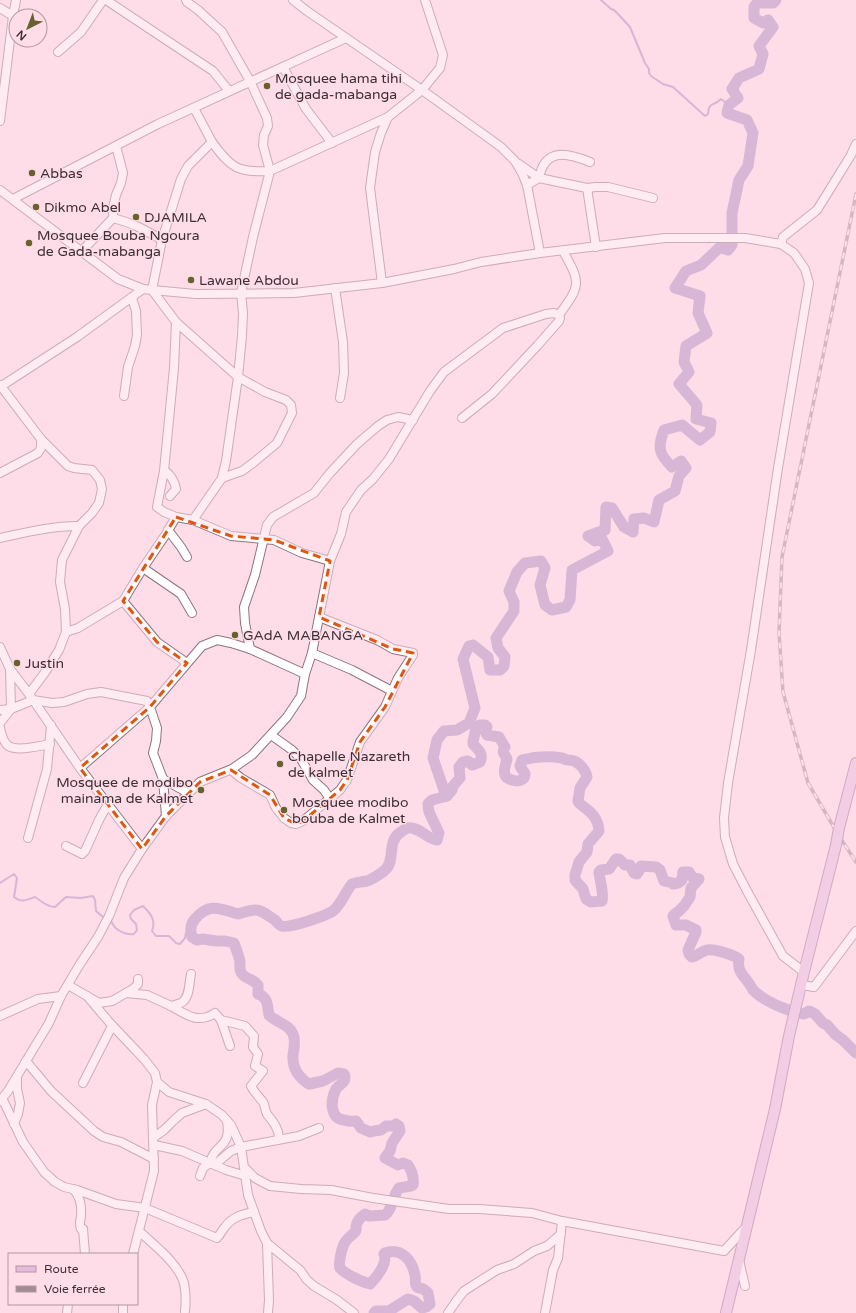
<svg xmlns="http://www.w3.org/2000/svg" width="856" height="1313" font-family="'Varela Round',sans-serif">
	<style>
		.lines { fill: none; stroke-linecap: round; stroke-linejoin: round }
		.stream { stroke: #a88abe; stroke-width: 2 }
		.river { stroke: #a88abe; stroke-width: 11 }
		.minor-casing { stroke: #91737e; stroke-width: 10 }
		.major-casing { stroke: #9e6c95; stroke-width: 12 }
		.minor { stroke: #fff; stroke-width: 8 }
		.major { stroke: #e5bbde; stroke-width: 10 }
		.rail-casing { stroke: #a38b94; stroke-width: 3.5 }
		.rail { stroke: #fedce8; stroke-width: 2; stroke-dasharray: 6; stroke-linecap: butt }
		.major-bridge-casing { stroke: #9e6c95; stroke-width: 12; stroke-linecap: butt }
		.major-bridge { stroke: #e5bbde; stroke-width: 10 }
		.marked { fill: none; stroke: #df570e; stroke-width: 3; stroke-dasharray: 8 5; stroke-linejoin: round }
		.poi-dot { fill: #66612d; stroke: #fedce8; stroke-width: 1.5 }
		.labels { text-anchor: middle; stroke-width: 3; stroke-linejoin: round; paint-order: stroke }
		.poi-label { font-size: 14px; fill: #3d3035; stroke: #fedce8; text-anchor: start }
	</style>
	<rect width="100%" height="100%" fill="#fedce8"/>
	<g class="lines">
		<g class="stream">
			<path d="M601 0 611 9 614 10 618 14 630 27 645 63 649 69V73L651 76 663 84 673 87 705 116 708 114C709 101 713 107 721 99L729 105"/>
			<path d="M0 883 14 874 17 878 14 897C21 903 27 900 35 897 42 901 46 907 55 907L66 897 81 898 93 896 95 900 96 911 103 917H107"/>
			<path d="M110 919C114 927 116 930 124 933 128 934 130 935 134 934L137 930 136 924 131 919 130 915 134 910 143 906C151 914 156 920 152 931L156 936H169L176 943 180 944 185 938 186 933 191 929"/>
		</g>
		<g class="river">
			<path d="M446 796 433 758 437 740 444 731 457 730 469 723 475 708 463 659 469 646 473 645 488 657 490 670H500L504 666 505 657 498 648 496 638 514 611V602L509 591 517 572 525 563 541 561 545 568 540 585 545 605 552 610 566 607 570 600 572 570 608 551 602 539 595 541 588 536 605 530 606 507 612 508 624 527 633 532 634 519 644 518 654 522 659 500 675 491 679 476 686 468 681 461 672 467C659 454 657 448 664 430L682 425 700 440 710 432 711 423 696 419 697 405 679 384 689 372 684 362 686 346 707 333 698 313 700 296 675 288 686 271 701 265 720 247 728 250 732 245V213L739 180 748 166 753 133 747 120 727 113 729 105 738 98 732 89 739 78 759 69 763 54 759 46 773 27 768 20 763 23 754 18V7L757 3H773L776 0"/>
			<path d="M374 1313 376 1311H389L408 1299 414 1301 422 1308 426 1307 430 1304 428 1293C426 1291 425 1290 423 1289 422 1288 418 1288 417 1287 414 1285 416 1279 415 1275 412 1260 401 1247 385 1253L384 1254C388 1263 377 1277 370 1284 362 1282 345 1274 340 1268 338 1264 342 1248 344 1244 346 1239 351 1236 355 1232 357 1229 356 1230 356 1227 356 1222 361 1217 365 1214L369 1216 385 1215C393 1209 392 1197 399 1188L411 1186 413 1185C414 1178 412 1171 408 1165L403 1163 398 1165 385 1158 390 1151 392 1143 400 1131 399 1126 396 1124 394 1126H386L381 1130 374 1131 370 1132 361 1128 356 1121C351 1122 349 1121 344 1120 335 1119 333 1113 332 1105 332 1101 334 1093 336 1089 340 1084 348 1081 344 1074L338 1073 323 1081 309 1084C298 1077 292 1068 293 1055 294 1048 296 1041 293 1034 289 1024 277 1023 269 1015 267 1006 269 998 258 994V985C252 978 247 980 242 974 239 970 240 967 240 962 239 956 236 949 234 943L225 941H216L203 939 197 940 192 937C190 930 190 924 195 919 209 902 221 909 238 914 258 908 258 908 275 920 277 922 279 926 282 926 288 929 329 915 334 910 342 903 345 892 352 884 357 882 362 882 367 881 371 880 382 873 385 870 396 861 386 841 401 832 405 829 408 827 412 828 422 830 428 839 437 840L439 833 429 812 428 804 432 800 447 796 452 790 453 786 460 778 459 767 463 762 468 761 472 765 480 762C484 753 478 750 473 744V742L476 728 480 725H485L487 727 485 731 487 735 499 737 505 747C501 753 505 754 507 759 506 764 503 770 505 775 508 782 525 784 525 774 524 771 521 769 520 766L522 760C534 757 549 756 562 758 564 759 566 760 568 760 572 761 569 759 574 761 580 763 586 771 587 777L580 788 578 801 579 803C589 811 598 816 599 831L588 844 587 852 579 862 575 875V880L583 889 586 899 591 902 602 901C604 894 600 881 599 872L601 870 609 869 616 859H619L625 865H630L634 873 637 874 639 871 640 868 641 866 656 867 660 870 664 881 673 883V884L678 883 682 880 683 872H689L693 878 699 879 691 888 690 897 684 906 679 911 675 914 673 916 676 925H686L696 930V932L688 950 689 954 692 957C697 956 700 953 704 951 711 947 729 954 736 957L739 959C737 970 742 974 748 982 750 984 751 987 753 990 764 1001 780 1007 794 1012 797 1013 800 1013 804 1014L809 1011 815 1014 823 1023 827 1025 836 1035 843 1040 856 1053"/>
		</g>
		<defs>
			<g id="minor">
				<path d="M106 0 213 71 229 91"/>
				<path d="M186 0 187 2 198 10 222 32 250 81 267 118 268 126 264 135 263 145 270 171C238 173 231 168 212 142"/>
				<path d="M293 0 307 11 422 90 501 147 515 161 522 173 527 185 540 253"/>
				<path d="M0 8 13 16"/>
				<path d="M58 52 81 32 103 0"/>
				<path d="M283 67 306 109 332 143"/>
				<path d="M0 121 13 16 16 0"/>
				<path d="M519 164 539 178 587 188 596 187H608L653 198"/>
				<path d="M527 185 539 178C545 147 568 153 590 162"/>
				<path d="M587 188 596 247"/>
				<path d="M0 190 118 279 143 289 152 290 196 294 294 293 382 283 454 269 481 262 540 253 665 238H745L781 244 794 253 805 269 809 283 778 468 751 650 728 783 724 818 725 837 733 864 747 891 783 956 804 972"/>
				<path d="M13 199 158 124 346 38"/>
				<path d="M113 218V208L116 195 121 183 123 173 116 146"/>
				<path d="M781 244 783 237 817 210 827 194 851 155 856 144"/>
				<path d="M81 252 113 218C133 223 145 230 162 240"/>
				<path d="M382 283 370 188 375 152 381 133 388 117"/>
				<path d="M335 288 343 342 344 373 340 398"/>
				<path d="M559 315C581 285 581 283 563 251"/>
				<path d="M176 322 152 290 162 240 181 179 188 166 212 142 194 108"/>
				<path d="M0 385 41 439 68 466 74 468 92 470 100 480 102 489 99 503 92 513 79 526 62 560 60 582 65 609 66 632 59 650 46 671 29 694"/>
				<path d="M0 387 77 337 143 289"/>
				<path d="M124 396 128 367 135 346 137 335 136 311 132 298"/>
				<path d="M164 471C170 473 175 482 176 489L170 496"/>
				<path d="M0 473 38 453 41 448V439"/>
				<path d="M222 478 242 471 253 463 277 443 292 413 291 405 286 400 265 392 238 377 176 322 174 368 164 471 157 507 164 512 176 517 193 520 231 536 274 540 302 553 330 561"/>
				<path d="M193 520 222 478 226 461 238 377 242 336 243 313 241 293 253 237 270 171 388 117 422 90 440 68 443 55 425 0"/>
				<path d="M168 530 181 547 187 557"/>
				<path d="M0 538C27 532 52 526 79 526"/>
				<path d="M143 568 181 594 192 613"/>
				<path d="M123 601 157 642 187 663"/>
				<path d="M66 632 78 628 123 601 143 568 166 534 176 517"/>
				<path d="M0 647 10 669 29 694 80 768 142 849"/>
				<path d="M250 649 245 623 244 607 255 575 267 525 273 517 314 493 330 473 357 444 378 426 387 420 398 417 413 420"/>
				<path d="M312 653 352 670 392 691"/>
				<path d="M0 710 11 709 33 700 52 703 64 702 87 694 101 692 147 701 150 707 157 728 156 741 153 753 163 779 166 816"/>
				<path d="M0 723 11 709 10 669"/>
				<path d="M0 728C4 746 8 750 27 748 34 747 42 746 50 744"/>
				<path d="M271 735 292 750 301 759 313 780 324 790 330 799"/>
				<path d="M80 768 150 707 202 646 217 640 231 643 250 649 305 674"/>
				<path d="M231 770 241 778 270 795 276 808 284 818 291 823 296 824 303 821 340 790 347 780 360 742 385 707 398 678 413 655V653L393 649 377 640 319 617"/>
				<path d="M163 779 188 793"/>
				<path d="M28 838 47 769 51 725"/>
				<path d="M66 846 82 854 85 851 99 820 108 804"/>
				<path d="M68 985 99 1003 112 1001 126 993 147 995 171 1006C174 1005 178 1004 181 1003 190 998 189 983 191 974"/>
				<path d="M802 985 814 987 856 931"/>
				<path d="M126 993 133 989 138 984V979"/>
				<path d="M87 996 110 1023 144 1059 155 1073 157 1082 169 1092 206 1104 222 1115 231 1125 241 1147 248 1195 261 1231 267 1243 269 1300 268 1313"/>
				<path d="M171 1006C186 1015 199 1024 215 1013L221 1020 245 1026 254 1036 253 1047 258 1054 255 1066 263 1071 251 1086C254 1092 259 1097 263 1102 265 1105 265 1111 267 1114 273 1122 278 1127 279 1137L277 1140"/>
				<path d="M0 1016 38 999 61 996"/>
				<path d="M221 1020 230 1046"/>
				<path d="M26 1061 51 1091 94 1131 103 1137 121 1142 154 1159"/>
				<path d="M83 1083 112 1026"/>
				<path d="M2 1098 23 1142 44 1172 55 1182 64 1187 77 1190 116 1204 145 1208 217 1238C220 1235 222 1230 225 1227 232 1217 243 1214 254 1212"/>
				<path d="M0 1101 8 1091 49 1023 61 996 80 964 98 937 109 916 124 878 142 849 166 816 200 782 232 769 252 755 287 717 301 696 305 674 312 653 330 561 341 534 346 512 361 490 373 479 389 459 430 391 444 372 503 328 546 314 554 313 559 315 560 318 559 321 537 346 492 394 462 418"/>
				<path d="M14 1124 18 1114 20 1103 17 1089V1077"/>
				<path d="M153 1138 164 1130 173 1121 182 1113 206 1104"/>
				<path d="M154 1145 182 1151 226 1170 246 1176"/>
				<path d="M210 1163C214 1143 232 1149 227 1121"/>
				<path d="M245 1168 255 1178 270 1186 301 1189 331 1190 373 1198 449 1209H479L532 1213 562 1221 724 1251 746 1227"/>
				<path d="M200 1176 203 1168 210 1163 218 1162 231 1151 241 1147 299 1136 319 1128"/>
				<path d="M73 1189C80 1196 82 1207 81 1216 80 1221 79 1224 81 1229H83L85 1254"/>
				<path d="M139 1231C154 1245 178 1263 184 1283 186 1293 186 1302 185 1311"/>
				<path d="M267 1243 300 1270 307 1280 314 1286 337 1300 354 1313"/>
				<path d="M133 1254 154 1171 152 1105 157 1082"/>
				<path d="M739 1260 745 1286"/>
				<path d="M67 1313 68 1304"/>
				<path d="M123 1313V1304"/>
				<path d="M448 1313 457 1300 464 1291 497 1270 514 1264 534 1251 547 1246 561 1234"/>
				<path d="M545 1313 553 1270 558 1258 562 1221"/>
			</g>
			<g id="major">
				<path d="M839 828 856 763"/>
				<path d="M726 1313 775 1109 789 1036 804 972 836 845"/>
			</g>
		</defs>
		<use href="#minor" class="minor-casing"/>
		<use href="#major" class="major-casing"/>
		<use href="#minor" class="minor"/>
		<use href="#major" class="major"/>
		<defs>
			<path id="rail" d="M856 194 782 557 779 633 783 692 808 783 839 836 856 862"/>
		</defs>
		<use href="#rail" class="rail-casing"/>
		<use href="#rail" class="rail"/>
		<defs>
			<path id="major-bridge" d="M836 845 839 828"/>
		</defs>
		<use href="#major-bridge" class="major-bridge-casing"/>
		<use href="#major-bridge" class="major-bridge"/>
	</g>
	<path d="M0 0H856V1313H0ZM176 517 231 536 274 540 330 561 319 617 393 649 413 653 385 707 360 742 347 780 340 790 303 821 296 824 284 818 270 795 231 770 200 782 166 816 142 849 80 768 150 707 187 663 157 642 123 601Z" fill="#fedce8" fill-opacity=".55" fill-rule="evenodd"/>
	<path class="marked" d="M176 517 231 536 274 540 330 561 319 617 393 649 413 653 385 707 360 742 347 780 340 790 303 821 296 824 284 818 270 795 231 770 200 782 166 816 142 849 80 768 150 707 187 663 157 642 123 601Z"/>
	<g class="poi-dot">
		<circle cx="267" cy="86" r="4"/>
		<circle cx="32" cy="173" r="4"/>
		<circle cx="36" cy="207" r="4"/>
		<circle cx="136" cy="217" r="4"/>
		<circle cx="29" cy="243" r="4"/>
		<circle cx="191" cy="280" r="4"/>
		<circle cx="235" cy="635" r="4"/>
		<circle cx="17" cy="663" r="4"/>
		<circle cx="280" cy="764" r="4"/>
		<circle cx="201" cy="790" r="4"/>
		<circle cx="284" cy="810" r="4"/>
	</g>
	<g class="labels">
		<g class="poi-label">
			<text x="275" y="83">Mosquee hama tihi<tspan x="275" dy="16">de gada-mabanga</tspan></text>
			<text x="40" y="178">Abbas</text>
			<text x="44" y="212">Dikmo Abel</text>
			<text x="144" y="222">DJAMILA</text>
			<text x="37" y="240">Mosquee Bouba Ngoura<tspan x="37" dy="16">de Gada-mabanga</tspan></text>
			<text x="199" y="285">Lawane Abdou</text>
			<text x="243" y="640">GAdA MABANGA</text>
			<text x="25" y="668">Justin</text>
			<text x="288" y="761">Chapelle Nazareth<tspan x="288" dy="16">de kalmet</tspan></text>
			<text x="193" y="787" text-anchor="end">Mosquee de modibo<tspan x="193" dy="16">mainama de Kalmet</tspan></text>
			<text x="292" y="807">Mosquee modibo<tspan x="292" dy="16">bouba de Kalmet</tspan></text>
		</g>
	</g>
	<rect x="8" y="1253" width="130" height="52" fill="#fedce8" stroke="#b197a0"/>
	<rect x="16" y="1266" width="20" height="6" fill="#e5bbde" stroke="#b197a0"/>
	<text x="44" y="1273" font-size="12" fill="#3d3035">Route</text>
	<rect x="16" y="1286" width="20" height="6" fill="#a38b94" stroke="#b197a0"/>
	<text x="44" y="1293" font-size="12" fill="#3d3035">Voie ferrée</text>
	<g transform="translate(28 28) rotate(222)"><circle r="19" fill="#fedce8" stroke="#b197a0"/>
	<path d="M0-3L7 15L0 10L-7 15Z" fill="#66612d"/>
	<text y="-6" font-size="11" font-weight="bold" text-anchor="middle" fill="#3d3035">N</text>
	</g>
</svg>
